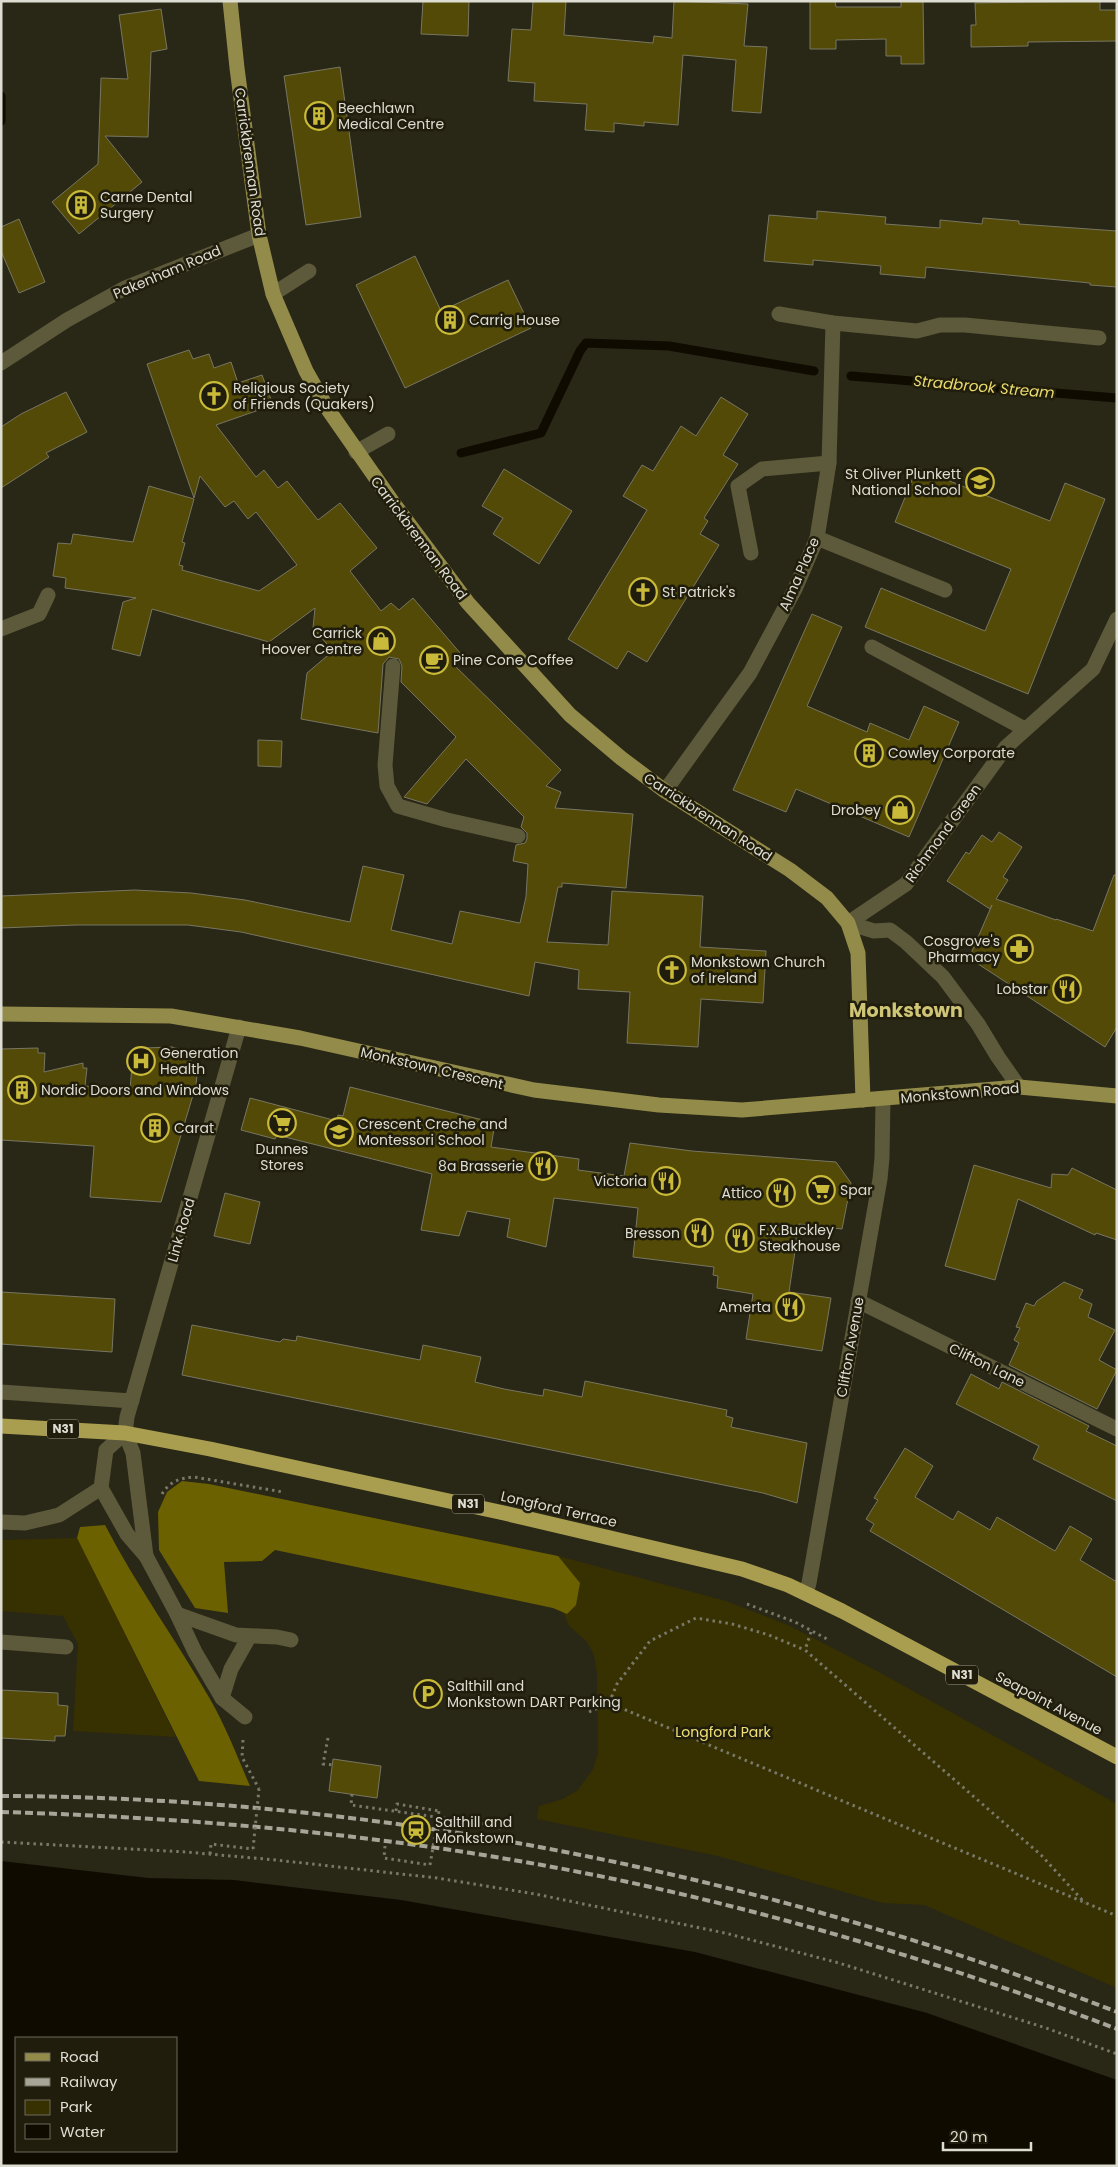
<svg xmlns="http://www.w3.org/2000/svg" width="1118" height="2167" font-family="Poppins,sans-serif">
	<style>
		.green { fill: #373101 }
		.forest { fill: #6c6100 }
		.water { fill: #0f0b00; fill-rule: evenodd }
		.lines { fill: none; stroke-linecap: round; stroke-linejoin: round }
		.stream { stroke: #0f0b00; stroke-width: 9 }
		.building { fill: #524a06; stroke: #787662 }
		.path { stroke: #797869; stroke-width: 3; stroke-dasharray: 2.5 4; stroke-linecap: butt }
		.minor { stroke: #5d593b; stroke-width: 15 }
		.major { stroke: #938b4a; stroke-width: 15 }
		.highway { stroke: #a99e4f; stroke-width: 15 }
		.rail { stroke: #a7a598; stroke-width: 4; stroke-dasharray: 8 4; stroke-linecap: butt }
		.path-bridge { stroke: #797869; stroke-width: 3; stroke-dasharray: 2.5 4; stroke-linecap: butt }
		.labels { text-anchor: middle; stroke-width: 5; stroke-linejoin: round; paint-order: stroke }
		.shield { fill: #201d0c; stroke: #a5a397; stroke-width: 1 }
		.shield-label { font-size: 12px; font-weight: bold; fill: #deddd2 }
		.poi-label { font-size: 14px; fill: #deddd2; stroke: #201d0c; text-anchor: start }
		.street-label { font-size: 14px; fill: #deddd2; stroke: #201d0c }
		.park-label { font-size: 14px; fill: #efe173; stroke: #201d0c }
		.water-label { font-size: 15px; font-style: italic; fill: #eadb6d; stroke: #201d0c }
		.district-label { font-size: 19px; font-weight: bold; fill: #cfc577; stroke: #201d0c }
	</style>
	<rect width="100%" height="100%" fill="#292716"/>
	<g class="green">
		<path d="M77 1538 176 1737 73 1731 78 1644 63 1616 1 1611V1540Z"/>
		<path d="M558 1556 726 1601 788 1625 877 1671 1117 1804V1988L924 1905 883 1903 718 1856 537 1819 539 1806 563 1799 578 1790 593 1769 598 1753 597 1673 594 1655 587 1642 569 1626 556 1594Z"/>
	</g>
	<g class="forest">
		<path d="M182 1481 209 1484 558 1556 580 1583 576 1605 567 1614 553 1608 275 1550 262 1561 224 1562 228 1613 195 1608 159 1550 158 1512 167 1492Z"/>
		<path d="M105 1525C136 1585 176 1640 210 1699 226 1727 237 1756 250 1786L199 1781 77 1538 80 1527Z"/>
	</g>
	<path class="water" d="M1 1861 148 1878 234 1880 401 1900 695 1952 927 2013 1117 2080V2166H1ZM16 2038H176V2151H16Z"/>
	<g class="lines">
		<g class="stream">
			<path d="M1 96V121"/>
			<path d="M851 376 1117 398"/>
			<path d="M461 453 541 433 580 351 586 343 669 346 814 371"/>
		</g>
	</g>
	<g class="building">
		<path d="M423 1H469L468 36 421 34Z"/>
		<path d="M533 1H566L564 35 653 43 654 36 672 38 674 1 748 4 744 46 767 47 761 113 732 111 736 60 683 55 678 125 644 122V126L614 123V132L585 130 587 104 534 101 535 83 508 81 512 29 531 30Z"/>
		<path d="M810 1H835L836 7H901V1H923L924 64H901V56H886V39L836 40V49H810Z"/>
		<path d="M1100 1V10H1117V41L1028 42V46L971 47V25H976L975 3Z"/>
		<path d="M161 9 167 49 151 52 148 137 105 136 142 182 79 234 52 202 98 164 101 78 128 79 119 15Z"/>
		<path d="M340 67 361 217 306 225 284 76Z"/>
		<path d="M817 211 886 217 885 224 940 228V220L982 224 983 218 1019 221V224L1117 231V287L1090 285V283L926 267 925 278 880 274 881 266 813 260V265L764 261 769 215 817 219Z"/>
		<path d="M19 219 45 282 19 293 1 251V227Z"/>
		<path d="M415 256 441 311 508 280 531 328 405 388 356 285Z"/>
		<path d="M189 350 193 359 209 354 214 368 231 362 238 383 262 375 273 405 216 425 256 477 264 470 278 488 287 481 318 520 340 503 377 548 350 571 381 611 391 603 399 610 413 598 461 654 452 663 561 770 546 786 561 792 555 808 633 814 626 888 562 883V887H558L547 942 608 945 612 891 703 896 700 947 766 951 763 1003 701 999 698 1047 627 1043 630 992 578 989 579 970 535 962 529 996 241 932 188 925H76L1 928V896L135 890 191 893 245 900 350 922 363 866 404 875 391 930 452 944 460 911 520 923 526 897 528 864 513 861 516 845 525 843 527 839V833L521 827 524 817 466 759 427 804 404 797 456 737 401 682 402 666 399 659 389 657 383 664 378 733 301 719 307 673 333 651 313 628 315 608 269 642 152 609 140 656 112 649 123 602 136 598 65 588 66 578 53 576 58 543 71 544 73 534 133 542 149 486 194 499 182 542 185 543 179 565 183 566 182 570 259 591 297 565 256 512 248 519 234 501 225 507 200 476 194 498 147 364Z"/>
		<path d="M66 392 87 432 46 453 49 457 1 488V427L21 414Z"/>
		<path d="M721 397 748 414 723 455 738 464 704 518 708 521 700 534 719 545 647 662 628 651 617 669 568 639 647 510 623 496 642 465 653 471 681 426 696 436Z"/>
		<path d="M917 468 1050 521 1065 483 1105 499 1028 694 865 627 881 588 985 631 1011 569 895 522Z"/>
		<path d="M504 469 572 511 539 564 493 534 503 518 482 506Z"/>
		<path d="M812 614 842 627 807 706 867 732 870 723 909 740 924 706 959 722 909 837 796 789 786 812 733 790Z"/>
		<path d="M258 740 282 741 281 767 258 766Z"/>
		<path d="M999 832 1022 847 1003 877 1008 880 996 899 1056 920V919L1093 931 1114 875H1117V1027L1105 1047 969 958 992 905 990 909 947 881 966 852 969 854 982 835 992 842Z"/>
		<path d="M38 1048V1053H45L44 1072 83 1063V1068H87L85 1086 130 1089 133 1055H144V1048L172 1047 183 1050 188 1054 197 1074 196 1085 161 1202 90 1197 94 1146 1 1140V1049Z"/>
		<path d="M350 1087 495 1123 491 1147 579 1159 578 1170 624 1176 630 1143 692 1151 836 1162 851 1183 842 1229 799 1224 789 1292 831 1298 822 1351 746 1339 753 1294 717 1288 718 1276 713 1275 714 1267 633 1257 638 1208 554 1198 546 1247 507 1237 510 1219 467 1211 459 1236 421 1230 432 1174 277 1135 275 1139 241 1130 250 1098 337 1121 338 1115 343 1116Z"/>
		<path d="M974 1165 1051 1188 1052 1174 1068 1175 1072 1168 1117 1190V1240L1096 1233 1095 1235 1018 1199 995 1280 945 1266Z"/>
		<path d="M225 1193 260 1202 250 1244 214 1236Z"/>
		<path d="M1064 1282 1083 1290 1079 1298 1092 1304 1088 1317 1115 1330 1099 1360 1117 1370 1097 1409 1009 1365 1019 1343 1014 1340 1020 1328 1016 1327 1026 1303 1034 1306 1037 1301Z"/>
		<path d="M1 1292 115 1299 112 1352 1 1344Z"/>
		<path d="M192 1325 280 1342 283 1339 296 1341 297 1336 420 1360 423 1345 481 1357 475 1382 504 1389 543 1396 544 1389 582 1397 585 1381 727 1410 726 1416 733 1418 731 1427 807 1443 797 1503 763 1493 182 1375Z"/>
		<path d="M971 1374 999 1389 1002 1382 1089 1426 1086 1431 1117 1446V1501L1033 1459 1039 1446 956 1404Z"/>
		<path d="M905 1448 933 1466 915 1497 953 1520 958 1511 990 1530 997 1517 1055 1551 1070 1526 1092 1539 1080 1560 1117 1582V1677L870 1531 874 1524 866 1519 878 1500 874 1498Z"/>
		<path d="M1 1690 58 1693V1705L68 1706 65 1736H55V1741L1 1738Z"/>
		<path d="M333 1759 381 1766 377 1798 329 1791Z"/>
	</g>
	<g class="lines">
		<g class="path">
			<path d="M162 1494C170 1481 180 1478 194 1477L283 1492"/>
			<path d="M747 1604 795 1622 827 1639 828 1636"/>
			<path d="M811 1632 805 1650 1041 1855 1085 1903"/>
			<path d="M609 1703 617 1684 650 1641 696 1618 732 1624 769 1635 805 1650"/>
			<path d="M589 1712 609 1703 1117 1916"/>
			<path d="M328 1738 323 1764 333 1765"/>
			<path d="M243 1740 242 1757 259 1789"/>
			<path d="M352 1794 351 1805 500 1826 499 1833"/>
			<path d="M396 1811 397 1804 439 1811"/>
			<path d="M1 1842 186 1852 276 1860 437 1878 535 1894 725 1933 839 1963 1046 2028 1117 2054"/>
			<path d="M385 1846 384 1858 430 1865"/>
			<path d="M210 1854 211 1844 253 1849"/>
		</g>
		<g class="minor">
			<path d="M273 294 309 271"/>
			<path d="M779 314 833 323 917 331 940 325H965L1099 338"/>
			<path d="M1 363 67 320 125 288 259 235"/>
			<path d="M356 452 388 434"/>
			<path d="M817 538 945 590"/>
			<path d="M751 553 738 486 762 469 829 463"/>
			<path d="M1 629 39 614 48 595"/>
			<path d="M872 647 1025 729"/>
			<path d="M393 666 385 765 387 786 398 806 447 820 518 836"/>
			<path d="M665 791 750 673 795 589 817 538 829 463 833 323"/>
			<path d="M848 923 906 884 1006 747 1093 669 1117 619"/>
			<path d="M848 923 874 931 890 930 906 942 943 977 978 1024 998 1057 1019 1087"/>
			<path d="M858 1301 1117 1429"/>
			<path d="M1 1392 132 1401"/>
			<path d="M125 1433 127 1417 239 1027"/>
			<path d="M125 1433 106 1450 101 1488 127 1534 146 1556 177 1614"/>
			<path d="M125 1433 133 1453 146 1556"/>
			<path d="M1 1522 25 1523 59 1515 101 1488"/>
			<path d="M806 1593 809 1583 880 1179 882 1158 883 1099"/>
			<path d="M1 1642 66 1647"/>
			<path d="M222 1698 231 1669 249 1637"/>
			<path d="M245 1717 222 1698 195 1652 177 1614 236 1635 277 1637 291 1640"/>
		</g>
		<g class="major">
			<path d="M230 1 237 68 259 235 273 294 306 371 327 408 394 504 468 603 570 715 621 758 665 791 790 870 827 898 848 923 858 953 863 1100"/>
			<path d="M1 1014 171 1016 300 1038 534 1090 659 1105 742 1110 1019 1087 1117 1096"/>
		</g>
		<path class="highway" d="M1 1426 125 1433 210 1449 504 1513 742 1569 788 1585 842 1611 1117 1757"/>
		<g class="rail">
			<path d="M1 1796C381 1797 763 1874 1117 2012"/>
			<path d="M1 1812C212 1818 422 1838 628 1882 794 1918 958 1968 1117 2029"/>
		</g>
		<g class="path-bridge">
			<path d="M253 1849 259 1789"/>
			<path d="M430 1865 439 1811"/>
		</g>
	</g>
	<defs>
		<symbol id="building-ring" viewBox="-11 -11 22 22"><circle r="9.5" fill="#201d0c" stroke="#caba39" stroke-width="1.5"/><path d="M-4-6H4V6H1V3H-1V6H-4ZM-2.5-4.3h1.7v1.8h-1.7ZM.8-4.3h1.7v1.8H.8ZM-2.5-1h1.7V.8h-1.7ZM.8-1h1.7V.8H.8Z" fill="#caba39"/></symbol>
		<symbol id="church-ring" viewBox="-11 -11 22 22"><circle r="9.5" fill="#201d0c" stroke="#caba39" stroke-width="1.5"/><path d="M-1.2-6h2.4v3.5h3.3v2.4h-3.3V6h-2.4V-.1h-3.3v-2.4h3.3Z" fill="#caba39"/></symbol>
		<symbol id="school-ring" viewBox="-11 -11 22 22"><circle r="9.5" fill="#201d0c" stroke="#caba39" stroke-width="1.5"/><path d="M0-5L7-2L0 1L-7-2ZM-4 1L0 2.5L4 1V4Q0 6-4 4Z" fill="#caba39"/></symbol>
		<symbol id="shop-ring" viewBox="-11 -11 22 22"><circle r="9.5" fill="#201d0c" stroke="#caba39" stroke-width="1.5"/><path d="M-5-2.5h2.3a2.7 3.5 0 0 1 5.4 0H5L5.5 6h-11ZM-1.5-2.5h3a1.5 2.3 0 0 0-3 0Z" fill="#caba39"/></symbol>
		<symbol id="cafe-ring" viewBox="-11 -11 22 22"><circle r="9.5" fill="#201d0c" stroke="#caba39" stroke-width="1.5"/><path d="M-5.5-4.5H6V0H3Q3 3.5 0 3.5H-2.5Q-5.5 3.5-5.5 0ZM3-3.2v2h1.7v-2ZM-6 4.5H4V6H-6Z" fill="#caba39"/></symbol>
		<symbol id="pharmacy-ring" viewBox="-11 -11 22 22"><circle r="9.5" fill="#201d0c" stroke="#caba39" stroke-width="1.5"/><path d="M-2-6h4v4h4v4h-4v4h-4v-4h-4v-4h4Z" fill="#caba39"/></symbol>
		<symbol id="restaurant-ring" viewBox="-11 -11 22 22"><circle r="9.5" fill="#201d0c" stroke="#caba39" stroke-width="1.5"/><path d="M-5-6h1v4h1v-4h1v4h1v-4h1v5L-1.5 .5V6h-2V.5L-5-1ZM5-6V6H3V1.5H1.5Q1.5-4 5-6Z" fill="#caba39"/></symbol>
		<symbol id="hospital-ring" viewBox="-11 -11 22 22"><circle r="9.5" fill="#201d0c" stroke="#caba39" stroke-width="1.5"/><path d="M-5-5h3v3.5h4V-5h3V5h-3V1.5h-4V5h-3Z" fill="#caba39"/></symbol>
		<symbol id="supermarket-ring" viewBox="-11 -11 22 22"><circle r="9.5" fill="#201d0c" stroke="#caba39" stroke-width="1.5"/><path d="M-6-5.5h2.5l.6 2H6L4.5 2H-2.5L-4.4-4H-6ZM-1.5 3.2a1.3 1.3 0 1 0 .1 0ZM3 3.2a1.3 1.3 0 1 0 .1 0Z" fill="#caba39"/></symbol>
		<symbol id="parking-ring" viewBox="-11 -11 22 22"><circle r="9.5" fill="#201d0c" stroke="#caba39" stroke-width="1.5"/><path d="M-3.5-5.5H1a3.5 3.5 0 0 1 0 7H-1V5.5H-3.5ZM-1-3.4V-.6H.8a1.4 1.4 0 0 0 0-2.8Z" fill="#caba39"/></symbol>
		<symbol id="station-ring" viewBox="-11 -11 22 22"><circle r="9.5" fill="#201d0c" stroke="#caba39" stroke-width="1.5"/><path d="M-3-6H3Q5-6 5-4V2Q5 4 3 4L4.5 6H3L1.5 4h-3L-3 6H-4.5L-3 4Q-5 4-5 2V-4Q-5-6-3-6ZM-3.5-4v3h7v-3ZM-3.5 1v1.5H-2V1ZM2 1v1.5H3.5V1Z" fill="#caba39"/></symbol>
	</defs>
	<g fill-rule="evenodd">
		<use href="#building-ring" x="303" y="100" width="32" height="32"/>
		<use href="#building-ring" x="65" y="189" width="32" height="32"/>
		<use href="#building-ring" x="434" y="304" width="32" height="32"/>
		<use href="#church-ring" x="198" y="380" width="32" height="32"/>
		<use href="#school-ring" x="964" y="466" width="32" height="32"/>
		<use href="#church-ring" x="627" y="576" width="32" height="32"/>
		<use href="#shop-ring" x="365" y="625" width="32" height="32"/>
		<use href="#cafe-ring" x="418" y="644" width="32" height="32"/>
		<use href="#building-ring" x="853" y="737" width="32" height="32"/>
		<use href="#shop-ring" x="884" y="794" width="32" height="32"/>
		<use href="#pharmacy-ring" x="1003" y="933" width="32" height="32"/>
		<use href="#church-ring" x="656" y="954" width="32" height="32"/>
		<use href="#restaurant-ring" x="1051" y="973" width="32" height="32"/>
		<use href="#hospital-ring" x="125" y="1045" width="32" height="32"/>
		<use href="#building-ring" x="6" y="1074" width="32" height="32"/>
		<use href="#supermarket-ring" x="266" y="1107" width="32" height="32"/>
		<use href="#building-ring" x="139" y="1112" width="32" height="32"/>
		<use href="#school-ring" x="323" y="1116" width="32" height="32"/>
		<use href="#restaurant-ring" x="527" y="1150" width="32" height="32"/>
		<use href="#restaurant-ring" x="650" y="1165" width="32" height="32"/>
		<use href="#supermarket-ring" x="805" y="1174" width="32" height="32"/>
		<use href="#restaurant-ring" x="765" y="1177" width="32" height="32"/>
		<use href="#restaurant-ring" x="683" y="1217" width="32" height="32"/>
		<use href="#restaurant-ring" x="724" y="1222" width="32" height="32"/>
		<use href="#restaurant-ring" x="774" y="1291" width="32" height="32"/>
		<use href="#parking-ring" x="412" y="1678" width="32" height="32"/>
		<use href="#station-ring" x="400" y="1814" width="32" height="32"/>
	</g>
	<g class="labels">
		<g class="shield">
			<rect x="47" y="1419.5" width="32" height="19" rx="4"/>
			<rect x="452" y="1494.5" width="32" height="19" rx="4"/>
			<rect x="946" y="1665.5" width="32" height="19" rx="4"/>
		</g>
		<g class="shield-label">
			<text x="63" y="1433">N31</text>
			<text x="468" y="1508">N31</text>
			<text x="962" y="1679">N31</text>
		</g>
		<g class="poi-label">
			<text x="338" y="113">Beechlawn<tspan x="338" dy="16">Medical Centre</tspan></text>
			<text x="100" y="202">Carne Dental<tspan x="100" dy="16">Surgery</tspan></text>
			<text x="469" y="325">Carrig House</text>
			<text x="233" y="393">Religious Society<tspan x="233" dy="16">of Friends (Quakers)</tspan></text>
			<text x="961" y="479" text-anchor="end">St Oliver Plunkett<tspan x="961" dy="16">National School</tspan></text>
			<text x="662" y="597">St Patrick's</text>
			<text x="362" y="638" text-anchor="end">Carrick<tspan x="362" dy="16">Hoover Centre</tspan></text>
			<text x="453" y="665">Pine Cone Coffee</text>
			<text x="888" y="758">Cowley Corporate</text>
			<text x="881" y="815" text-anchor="end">Drobey</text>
			<text x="1000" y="946" text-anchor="end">Cosgrove's<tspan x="1000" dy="16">Pharmacy</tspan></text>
			<text x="691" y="967">Monkstown Church<tspan x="691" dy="16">of Ireland</tspan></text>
			<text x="1048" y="994" text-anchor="end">Lobstar</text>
			<text x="160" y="1058">Generation<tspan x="160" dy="16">Health</tspan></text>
			<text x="41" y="1095">Nordic Doors and Windows</text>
			<text x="358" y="1129">Crescent Creche and<tspan x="358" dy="16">Montessori School</tspan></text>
			<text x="174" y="1133">Carat</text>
			<text x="282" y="1154" text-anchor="middle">Dunnes<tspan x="282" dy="16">Stores</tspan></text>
			<text x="524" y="1171" text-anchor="end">8a Brasserie</text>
			<text x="647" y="1186" text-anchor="end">Victoria</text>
			<text x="840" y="1195">Spar</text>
			<text x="762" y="1198" text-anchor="end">Attico</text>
			<text x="759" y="1235">F.X.Buckley<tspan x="759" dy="16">Steakhouse</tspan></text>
			<text x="680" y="1238" text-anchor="end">Bresson</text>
			<text x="771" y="1312" text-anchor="end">Amerta</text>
			<text x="447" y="1691">Salthill and<tspan x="447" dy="16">Monkstown DART Parking</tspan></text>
			<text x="435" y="1827">Salthill and<tspan x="435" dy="16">Monkstown</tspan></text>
		</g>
		<g class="street-label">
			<text transform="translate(250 162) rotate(82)" y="5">Carrickbrennan Road</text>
			<text transform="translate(167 272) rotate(-23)" y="5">Pakenham Road</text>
			<text transform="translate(419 538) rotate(53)" y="5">Carrickbrennan Road</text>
			<text transform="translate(799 574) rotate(-66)" y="5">Alma Place</text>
			<text transform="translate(708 817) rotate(33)" y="5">Carrickbrennan Road</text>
			<text transform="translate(943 833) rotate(-54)" y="5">Richmond Green</text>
			<text transform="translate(432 1068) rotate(13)" y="5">Monkstown Crescent</text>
			<text transform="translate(960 1093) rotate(-5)" y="5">Monkstown Road</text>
			<text transform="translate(181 1230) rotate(-74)" y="5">Link Road</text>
			<text transform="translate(850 1347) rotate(-80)" y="5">Clifton Avenue</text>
			<text transform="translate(987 1365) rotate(26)" y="5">Clifton Lane</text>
			<text transform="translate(559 1509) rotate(13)" y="5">Longford Terrace</text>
			<text transform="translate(1049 1703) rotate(28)" y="5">Seapoint Avenue</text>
		</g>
		<g class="park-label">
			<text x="723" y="1737">Longford Park</text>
		</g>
		<g class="water-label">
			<text transform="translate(984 387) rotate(5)" y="5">Stradbrook Stream</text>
		</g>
		<g class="district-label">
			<text x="906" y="1017">Monkstown</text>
		</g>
	</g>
	<rect width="1118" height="2167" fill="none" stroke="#deddd2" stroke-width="5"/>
	<rect x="15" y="2037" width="162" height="115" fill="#201d0c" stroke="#6c6a5b"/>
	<rect x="25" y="2053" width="25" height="8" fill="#938b4a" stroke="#6c6a5b"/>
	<text x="60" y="2062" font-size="15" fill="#deddd2">Road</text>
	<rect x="25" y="2078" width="25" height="8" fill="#a7a598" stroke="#6c6a5b"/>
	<text x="60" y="2087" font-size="15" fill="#deddd2">Railway</text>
	<rect x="25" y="2100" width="25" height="15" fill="#373101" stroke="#6c6a5b"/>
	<text x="60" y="2112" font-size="15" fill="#deddd2">Park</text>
	<rect x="25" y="2124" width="25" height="15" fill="#0f0b00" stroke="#6c6a5b"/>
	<text x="60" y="2137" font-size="15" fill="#deddd2">Water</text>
	<path d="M943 2142v8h88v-8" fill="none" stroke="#deddd2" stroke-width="2.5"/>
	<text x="950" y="2142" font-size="15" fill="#deddd2" stroke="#201d0c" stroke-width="4" paint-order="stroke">20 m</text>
</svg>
